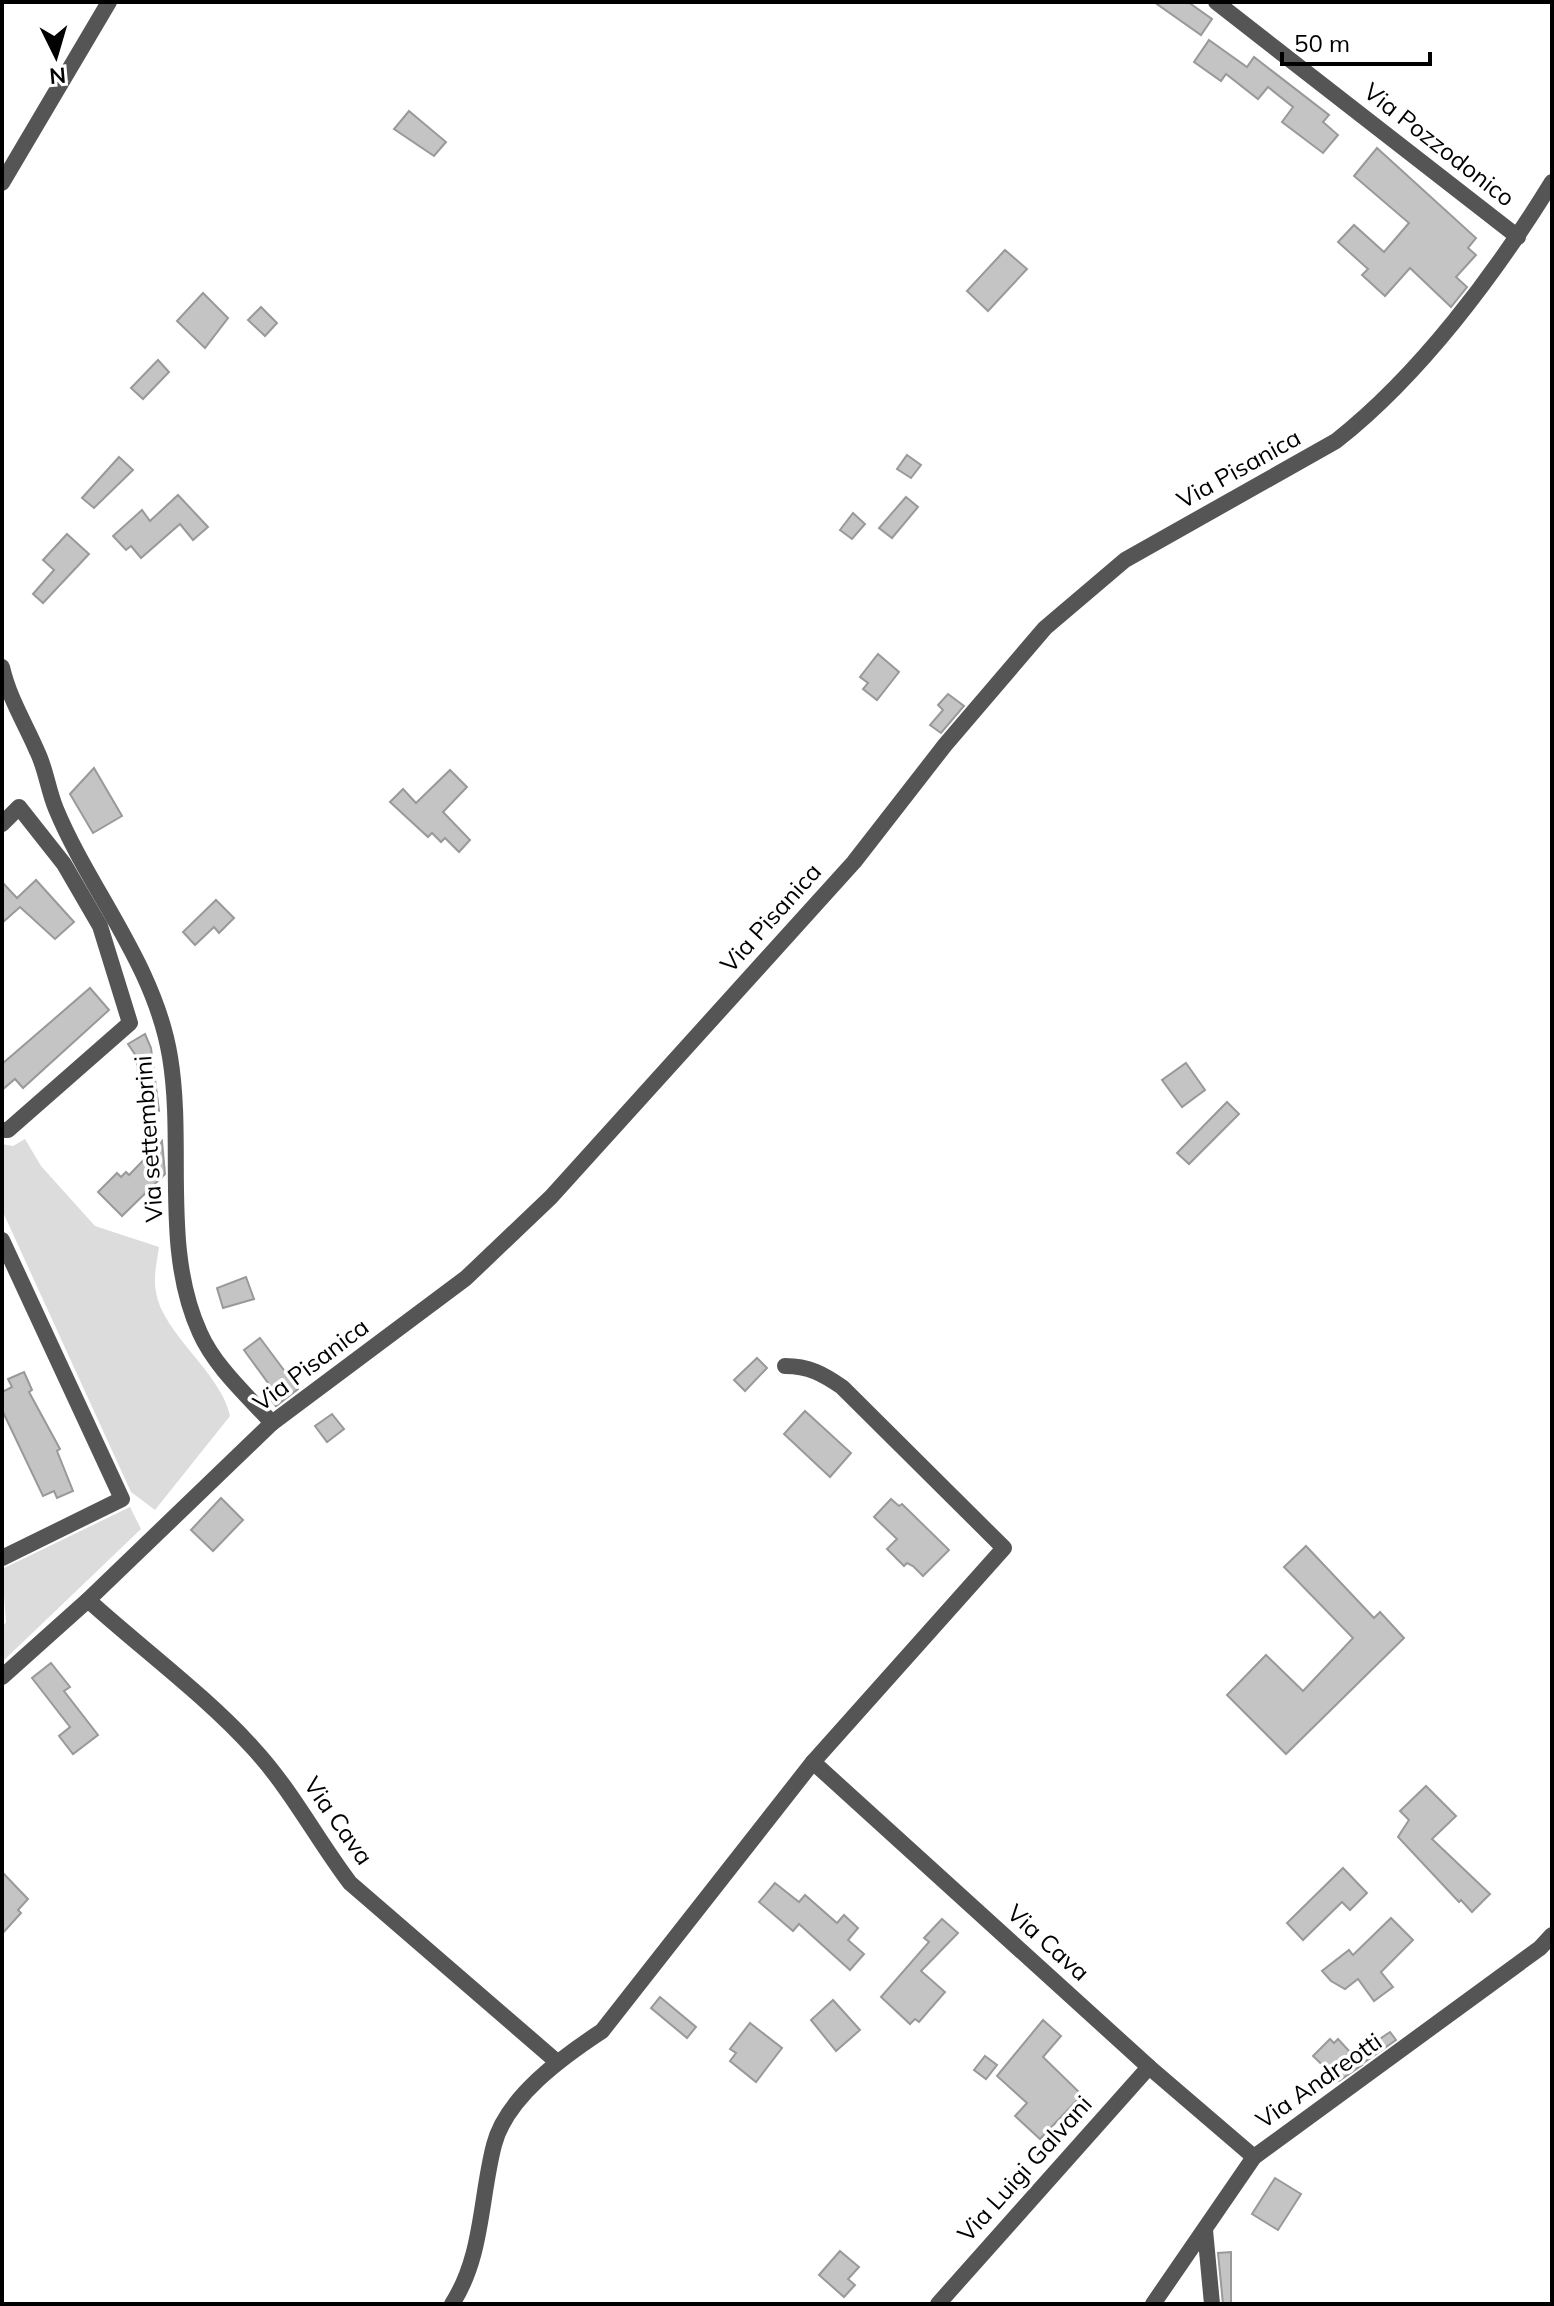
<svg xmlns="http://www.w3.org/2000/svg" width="1554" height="2306" font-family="Mulish,sans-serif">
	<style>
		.green { fill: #dcdcdc }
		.building { fill: #c4c4c4; stroke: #999; stroke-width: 2 }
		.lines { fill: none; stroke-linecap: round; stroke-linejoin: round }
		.minor { stroke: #555; stroke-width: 16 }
		.tertiary { stroke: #555; stroke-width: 16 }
		.labels { text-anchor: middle; stroke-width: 7; stroke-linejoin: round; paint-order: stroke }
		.street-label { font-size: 24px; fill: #000; stroke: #fff }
	</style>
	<rect width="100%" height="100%" fill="#fff"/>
	<g class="green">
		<path d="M25 1139 41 1166 95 1226 159 1247C157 1261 153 1278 156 1292 162 1333 222 1374 230 1416L155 1510 131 1492 2 1210V1144L13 1146Z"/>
		<path d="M130 1507 141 1529 2 1662V1628L6 1622 2 1569Z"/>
	</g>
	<g class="building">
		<path d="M1154 2H1188L1212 19 1201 35Z"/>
		<path d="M1209 40 1247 67 1254 57 1329 115 1323 122 1338 135 1323 153 1282 122 1293 107 1268 87 1258 99 1226 74 1221 81 1194 62Z"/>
		<path d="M409 111 446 142 434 156 394 129Z"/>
		<path d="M1377 148 1476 238 1468 248 1476 255 1456 277 1467 287 1451 307 1410 268 1385 296 1362 275 1368 269 1338 242 1354 225 1384 252 1409 223 1354 176Z"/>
		<path d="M1005 250 1027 269 988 311 967 291Z"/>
		<path d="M203 293 228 318 205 348 177 321Z"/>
		<path d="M261 307 277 323 265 336 248 320Z"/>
		<path d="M158 360 169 372 143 399 131 388Z"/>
		<path d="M907 455 921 465 911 478 897 469Z"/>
		<path d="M119 457 133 470 94 508 82 498Z"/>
		<path d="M178 495 208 527 193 540 180 524 141 558 131 546 126 550 113 536 142 510 150 521Z"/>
		<path d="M906 497 918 507 892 538 879 528Z"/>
		<path d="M853 513 865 524 852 539 840 530Z"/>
		<path d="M67 534 89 554 43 603 33 594 54 570 43 560Z"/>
		<path d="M878 654 899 672 877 700 863 689 868 683 860 677Z"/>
		<path d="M948 694 964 706 941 733 930 725 943 710 938 705Z"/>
		<path d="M94 768 122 816 93 833 70 794Z"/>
		<path d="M450 770 467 787 443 812 470 840 459 852 445 838 441 842 432 833 428 837 390 802 403 789 416 803Z"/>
		<path d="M36 880 74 922 55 939 20 907 2 923V882L17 898Z"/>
		<path d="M216 900 234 918 219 933 214 927 195 945 183 932Z"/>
		<path d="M90 988 109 1010 23 1088 15 1079 2 1090V1064Z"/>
		<path d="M145 1034 151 1048 159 1111 143 1113 136 1056 128 1044Z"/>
		<path d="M1186 1063 1205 1090 1182 1107 1162 1080Z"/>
		<path d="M1227 1102 1239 1114 1189 1164 1177 1153Z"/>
		<path d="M162 1141 165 1174 122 1216 98 1192 117 1173 121 1177 126 1172 129 1175Z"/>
		<path d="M246 1277 254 1299 223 1308 217 1288Z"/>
		<path d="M260 1338 298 1389 276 1406 265 1392 271 1387 244 1350Z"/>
		<path d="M757 1358 767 1368 745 1391 734 1380Z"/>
		<path d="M24 1372 32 1390 29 1392 60 1449 57 1451 73 1491 57 1498 54 1491 43 1496 2 1410V1392L12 1387 8 1379Z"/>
		<path d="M805 1411 851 1453 830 1477 784 1434Z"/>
		<path d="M332 1414 344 1429 327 1442 315 1426Z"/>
		<path d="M221 1498 243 1520 213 1551 191 1530Z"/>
		<path d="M891 1499 899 1506 902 1504 949 1550 923 1576 913 1566 907 1563 904 1566 887 1549 897 1539 874 1517Z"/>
		<path d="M1306 1546 1374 1618 1380 1612 1404 1638 1286 1754 1227 1695 1266 1655 1303 1691 1353 1638 1284 1567Z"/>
		<path d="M51 1663 70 1687 64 1691 98 1735 73 1754 59 1736 70 1727 32 1678Z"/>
		<path d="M1426 1786 1456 1816 1432 1839 1490 1894 1472 1912 1461 1900 1459 1902 1398 1837 1409 1820 1400 1811Z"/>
		<path d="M1343 1868 1367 1893 1350 1910 1342 1902 1303 1940 1287 1923Z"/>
		<path d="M2 1872 28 1899 18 1910 21 1913 2 1934Z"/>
		<path d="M775 1883 799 1902 805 1895 837 1923 844 1915 858 1928 848 1940 864 1954 850 1970 799 1924 793 1931 759 1902Z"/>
		<path d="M1391 1918 1413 1940 1381 1972 1393 1987 1374 2001 1358 1979 1345 1989 1331 1981 1322 1971 1349 1950 1353 1955Z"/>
		<path d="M942 1919 958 1933 921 1971 945 1992 919 2022 915 2019 910 2024 881 1997 929 1942 924 1938Z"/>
		<path d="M660 1997 696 2027 687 2038 651 2008Z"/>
		<path d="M833 2000 860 2030 836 2051 811 2020Z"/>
		<path d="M1043 2020 1061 2036 1043 2057 1082 2095 1040 2139 1015 2116 1027 2103 997 2076Z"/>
		<path d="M750 2023 782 2048 756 2082 730 2061 736 2053 730 2049Z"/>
		<path d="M1390 2032 1396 2040 1362 2064 1355 2056Z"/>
		<path d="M1330 2039 1334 2043 1338 2039 1362 2065 1339 2081 1313 2056Z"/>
		<path d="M985 2056 997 2065 986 2079 974 2070Z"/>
		<path d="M1275 2178 1301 2194 1278 2230 1252 2214Z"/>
		<path d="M840 2251 859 2267 848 2279 855 2285 844 2297 819 2275Z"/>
		<path d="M1231 2252V2304H1223L1218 2253Z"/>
	</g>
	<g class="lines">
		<g class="minor">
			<path d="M1216 2 1518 237"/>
			<path d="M2 183 109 2"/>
			<path d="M2 667C9 698 25 723 37 751 46 769 48 790 56 809 90 891 155 965 170 1057 185 1147 161 1248 200 1333 215 1367 248 1396 272 1423"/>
			<path d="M2 824 19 807 64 864 100 926 130 1023 8 1130H2"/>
			<path d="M2 1240 122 1499 2 1558"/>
			<path d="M785 1366C809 1366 823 1374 842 1387L1004 1548 813 1762 1149 2067 1254 2157"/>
			<path d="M88 1600C141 1648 206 1696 253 1748 291 1789 316 1838 350 1883L556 2061"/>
			<path d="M1205 2230 1212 2304"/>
			<path d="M452 2304C483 2256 480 2199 494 2145 506 2097 564 2056 602 2031L813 1762"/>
			<path d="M938 2304 1149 2067"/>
			<path d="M1153 2304 1254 2157 1540 1948 1552 1935"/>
		</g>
		<path class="tertiary" d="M2 1677 88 1600 272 1423 466 1278 551 1197 854 862 945 745 1045 628 1125 560 1336 441C1420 375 1496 273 1552 182"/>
	</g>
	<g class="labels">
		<g class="street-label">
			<text transform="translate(1439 145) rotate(38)" y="8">Via Pozzodonico</text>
			<text transform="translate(1239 469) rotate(-29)" y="8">Via Pisanica</text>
			<text transform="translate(771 918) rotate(-48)" y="8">Via Pisanica</text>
			<text transform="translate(149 1139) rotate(-94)" y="8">Via settembrini</text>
			<text transform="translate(311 1365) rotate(-37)" y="8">Via Pisanica</text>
			<text transform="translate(338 1821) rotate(55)" y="8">Via Cava</text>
			<text transform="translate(1048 1943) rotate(42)" y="8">Via Cava</text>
			<text transform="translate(1319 2081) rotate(-35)" y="8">Via Andreotti</text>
			<text transform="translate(1025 2169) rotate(-48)" y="8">Via Luigi Galvani</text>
		</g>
	</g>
	<rect width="1554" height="2306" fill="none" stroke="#000000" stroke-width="8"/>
	<g transform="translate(56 56) rotate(175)" stroke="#ffffff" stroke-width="6" paint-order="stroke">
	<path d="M0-6L14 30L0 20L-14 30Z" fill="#000000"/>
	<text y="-12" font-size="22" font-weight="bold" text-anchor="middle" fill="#000000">N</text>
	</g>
	<path d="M1282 52v12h148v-12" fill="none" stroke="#000000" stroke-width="4"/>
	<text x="1294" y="52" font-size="24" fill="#000000" stroke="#ffffff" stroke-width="6" paint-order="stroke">50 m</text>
</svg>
